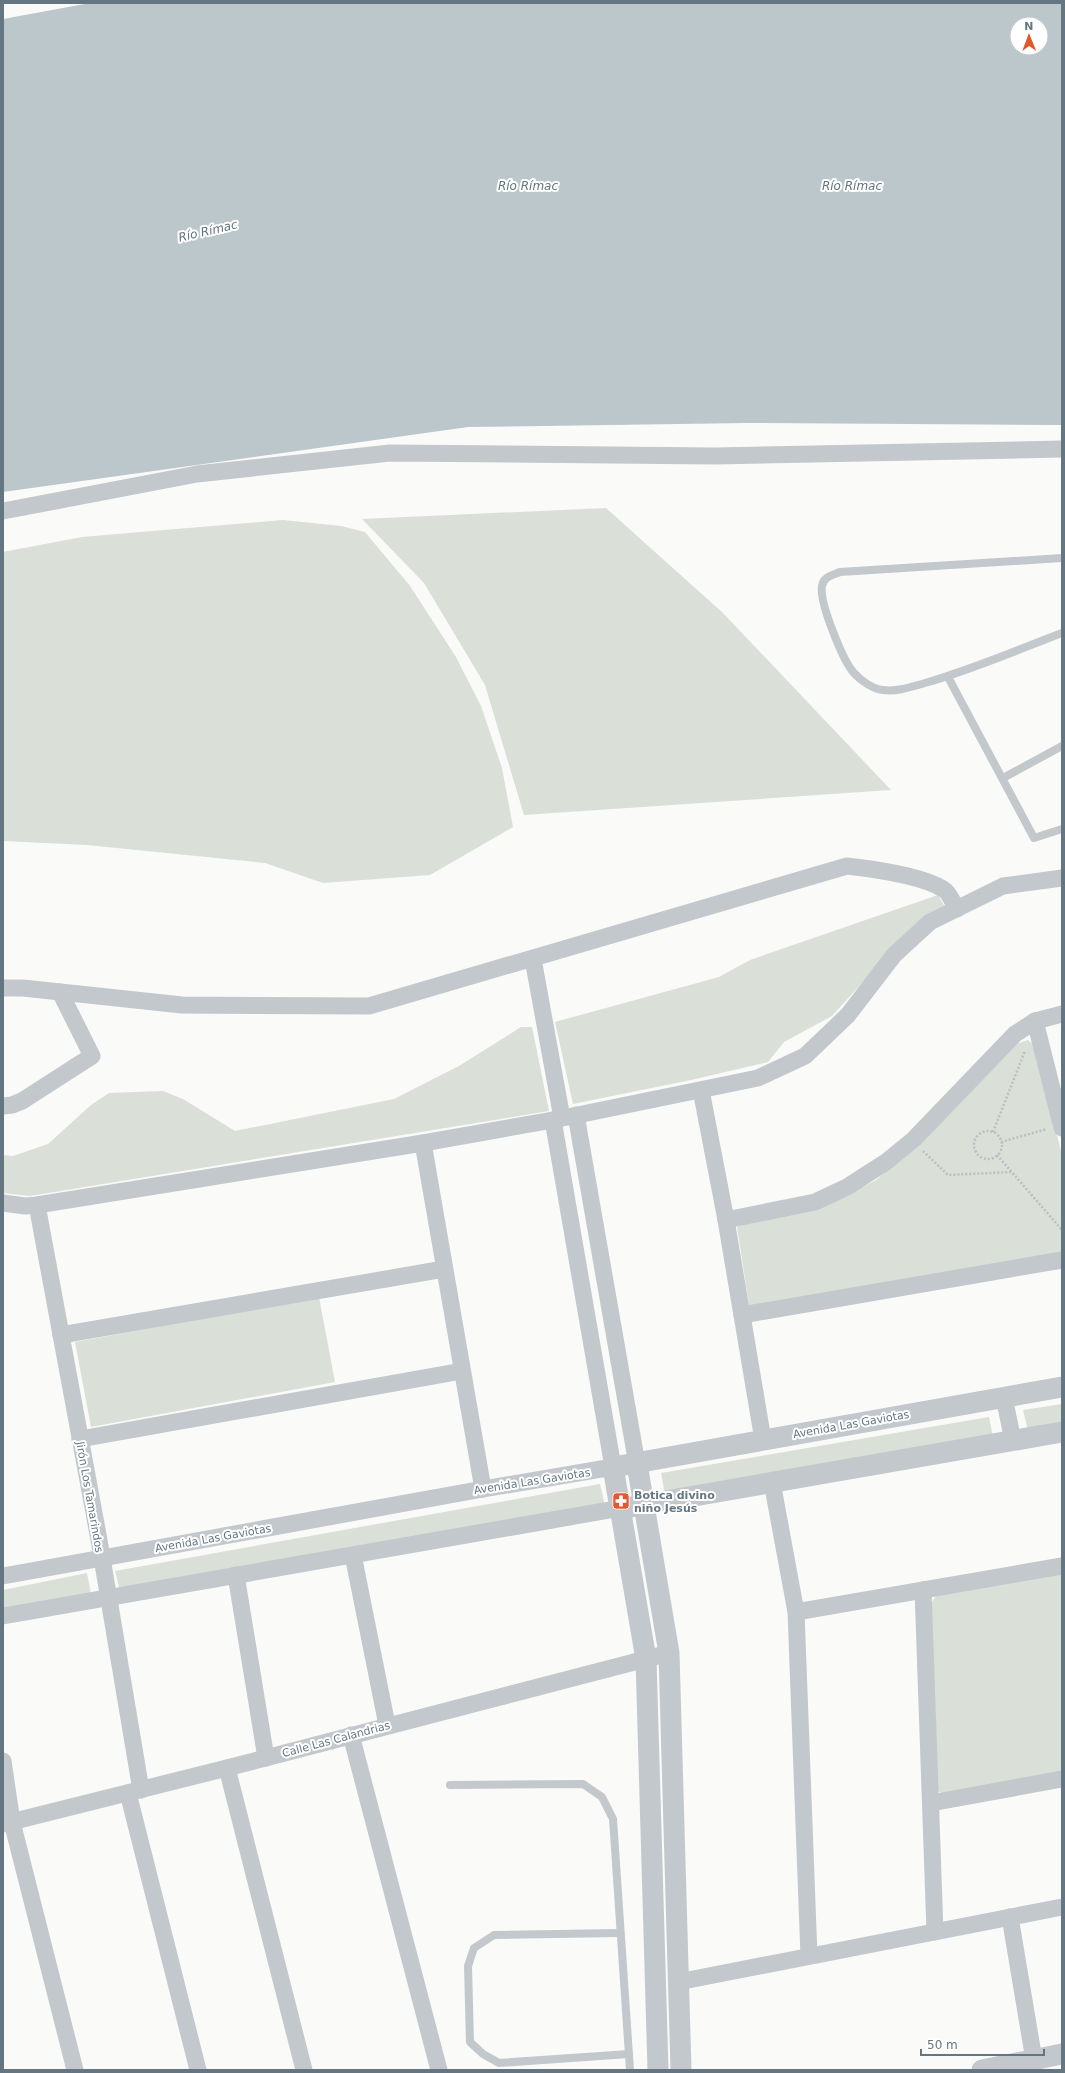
<svg xmlns="http://www.w3.org/2000/svg" width="1065" height="2073" font-family="'DejaVu Sans',sans-serif">
	<style>
		.green { fill: #dadfd7 }
		.water { fill: #bbc7cb; fill-rule: evenodd }
		.lines { fill: none; stroke-linecap: round; stroke-linejoin: round }
		.path { stroke: #bbbfc2; stroke-width: 2.5; stroke-dasharray: 2 2; stroke-linecap: butt }
		.service { stroke: #c3c8cc; stroke-width: 8 }
		.minor { stroke: #c3c8cc; stroke-width: 17 }
		.tertiary { stroke: #c3c8cc; stroke-width: 21 }
		.labels { text-anchor: middle; stroke-width: 4; stroke-linejoin: round; paint-order: stroke }
		.street-label { font-size: 11px; fill: #657683; stroke: #fff }
		.poi-label { font-size: 11px; font-weight: bold; fill: #657683; stroke: #fff; text-anchor: start }
		.water-label { font-size: 12px; font-style: italic; fill: #60757c; stroke: #fff }
	</style>
	<rect width="100%" height="100%" fill="#fafaf8"/>
	<g class="green">
		<path d="M606 508 723 613 891 790 524 815 485 685 424 583 362 519Z"/>
		<path d="M283 520 341 526 365 532 410 586 456 657 481 706 502 768 513 827 430 875 323 883 265 863 87 845 3 841V552L82 537Z"/>
		<path d="M938 895 946 909 890 952 832 1016 784 1042 768 1062 691 1080 573 1104 555 1022 719 977 750 960Z"/>
		<path d="M521 1027H532L549 1111 30 1196 3 1193V1155L13 1156 48 1144 91 1105 109 1093 163 1091 183 1099 235 1131 394 1099 459 1066Z"/>
		<path d="M1028 1040 1035 1046 1062 1155V1255L753 1309 749 1305 737 1227 741 1224 840 1199 876 1180 915 1147 1013 1045Z"/>
		<path d="M319 1297 335 1382 91 1427 75 1342Z"/>
		<path d="M1062 1404V1425L1028 1431 1023 1410Z"/>
		<path d="M989 1417 993 1437 665 1495 661 1473Z"/>
		<path d="M600 1484 605 1506 120 1591 115 1571Z"/>
		<path d="M1062 1571V1772L943 1794 937 1790 931 1603 936 1596Z"/>
		<path d="M87 1573 91 1594 3 1612V1590Z"/>
	</g>
	<path class="water" d="M90 3H1062V425L746 423 468 427 3 492V19ZM1017 24H1041V48H1017Z"/>
	<g class="lines">
		<g class="path">
			<circle cx="988" cy="1145" r="14"/>
			<path d="M993 1132 1025 1051"/>
			<path d="M1001 1142 1047 1129"/>
			<path d="M923 1151 948 1175 1011 1172"/>
			<path d="M997 1155 1062 1230"/>
		</g>
		<g class="service">
			<path d="M1062 558 840 572C833 575 823 577 822 586 819 602 843 661 854 673 861 681 873 689 883 690 897 692 911 687 925 683 971 670 1017 650 1062 633"/>
			<path d="M948 677 1034 838 1062 829"/>
			<path d="M1003 778 1062 746"/>
			<path d="M450 1785 583 1784 602 1797 613 1819 630 2070"/>
			<path d="M620 1933 494 1935 474 1948 468 1966 470 2042 483 2054 499 2063 629 2054"/>
		</g>
		<g class="minor">
			<path d="M3 511 197 474 390 453 715 456 1062 449"/>
			<path d="M533 959 562 1118"/>
			<path d="M3 988H23L182 1005 369 1006 847 866C873 869 921 875 943 889 949 892 953 903 957 909"/>
			<path d="M1035 1021 1062 1128"/>
			<path d="M701 1090 726 1220 763 1440"/>
			<path d="M3 1106 12 1105 22 1101 92 1056 60 992"/>
			<path d="M576 1115 637 1464"/>
			<path d="M423 1143 483 1489"/>
			<path d="M3 1203 25 1206 37 1205 423 1143 553 1120 758 1078 805 1056 848 1015 894 955 930 922 1003 886 1062 878"/>
			<path d="M37 1205 99 1540 141 1790"/>
			<path d="M726 1220 815 1202 847 1187 886 1162 914 1139 1015 1034 1035 1021 1062 1014"/>
			<path d="M742 1315 1062 1260"/>
			<path d="M61 1335 444 1269"/>
			<path d="M1004 1397 1013 1441"/>
			<path d="M80 1439 462 1371"/>
			<path d="M772 1482 796 1612 809 1956"/>
			<path d="M353 1555 387 1725"/>
			<path d="M236 1575 266 1758"/>
			<path d="M3 1576 483 1489 613 1467 553 1120"/>
			<path d="M923 1590 935 1932"/>
			<path d="M796 1612 1062 1566"/>
			<path d="M3 1616 621 1508"/>
			<path d="M351 1735 439 2070"/>
			<path d="M3 1761 12 1822 75 2070"/>
			<path d="M227 1768 304 2070"/>
			<path d="M128 1793 198 2070"/>
			<path d="M931 1803 1062 1779"/>
			<path d="M3 1824 227 1768 669 1653"/>
			<path d="M1010 1917 1034 2060"/>
			<path d="M678 1982 1062 1907"/>
		</g>
		<g class="tertiary">
			<path d="M637 1464 669 1653 681 2070"/>
			<path d="M631 1507 1062 1432"/>
			<path d="M658 2070 646 1659 613 1467 1062 1387"/>
			<path d="M982 2070 1062 2054"/>
		</g>
	</g>
	<defs>
		<symbol id="pharmacy-square" viewBox="-11 -11 22 22"><rect x="-9" y="-9" width="18" height="18" rx="4" fill="#e4572e" stroke="#fff"/><path d="M-2-6h4v4h4v4h-4v4h-4v-4h-4v-4h4Z" fill="#fff"/></symbol>
	</defs>
	<g fill-rule="evenodd">
		<use href="#pharmacy-square" x="611" y="1491" width="20" height="20"/>
	</g>
	<g class="labels">
		<g class="street-label">
			<text transform="translate(851 1424) rotate(-10)" y="4">Avenida Las Gaviotas</text>
			<text transform="translate(532 1481) rotate(-9)" y="4">Avenida Las Gaviotas</text>
			<text transform="translate(90 1497) rotate(80)" y="4">Jirón Los Tamarindos</text>
			<text transform="translate(213 1538) rotate(-10)" y="4">Avenida Las Gaviotas</text>
			<text transform="translate(336 1739) rotate(-15)" y="4">Calle Las Calandrias</text>
		</g>
		<g class="poi-label">
			<text x="634" y="1499">Botica divino<tspan x="634" dy="13">niño Jesús</tspan></text>
		</g>
		<g class="water-label">
			<text x="528" y="190">Río Rímac</text>
			<text x="852" y="190">Río Rímac</text>
			<text transform="translate(208 231) rotate(-13)" y="4">Río Rímac</text>
		</g>
	</g>
	<rect width="1065" height="2073" fill="none" stroke="#657683" stroke-width="8"/>
	<g transform="translate(1029 36) rotate(359)"><circle r="19" fill="#ffffff" stroke="#c1c8cd"/>
	<path d="M0-3L7 15L0 10L-7 15Z" fill="#e4572e"/>
	<text y="-6" font-size="11" font-weight="bold" text-anchor="middle" fill="#657683">N</text>
	</g>
	<path d="M921 2049v6h123v-6" fill="none" stroke="#657683" stroke-width="2"/>
	<text x="927" y="2049" font-size="12" fill="#657683" stroke="#ffffff" stroke-width="3" paint-order="stroke">50 m</text>
</svg>
